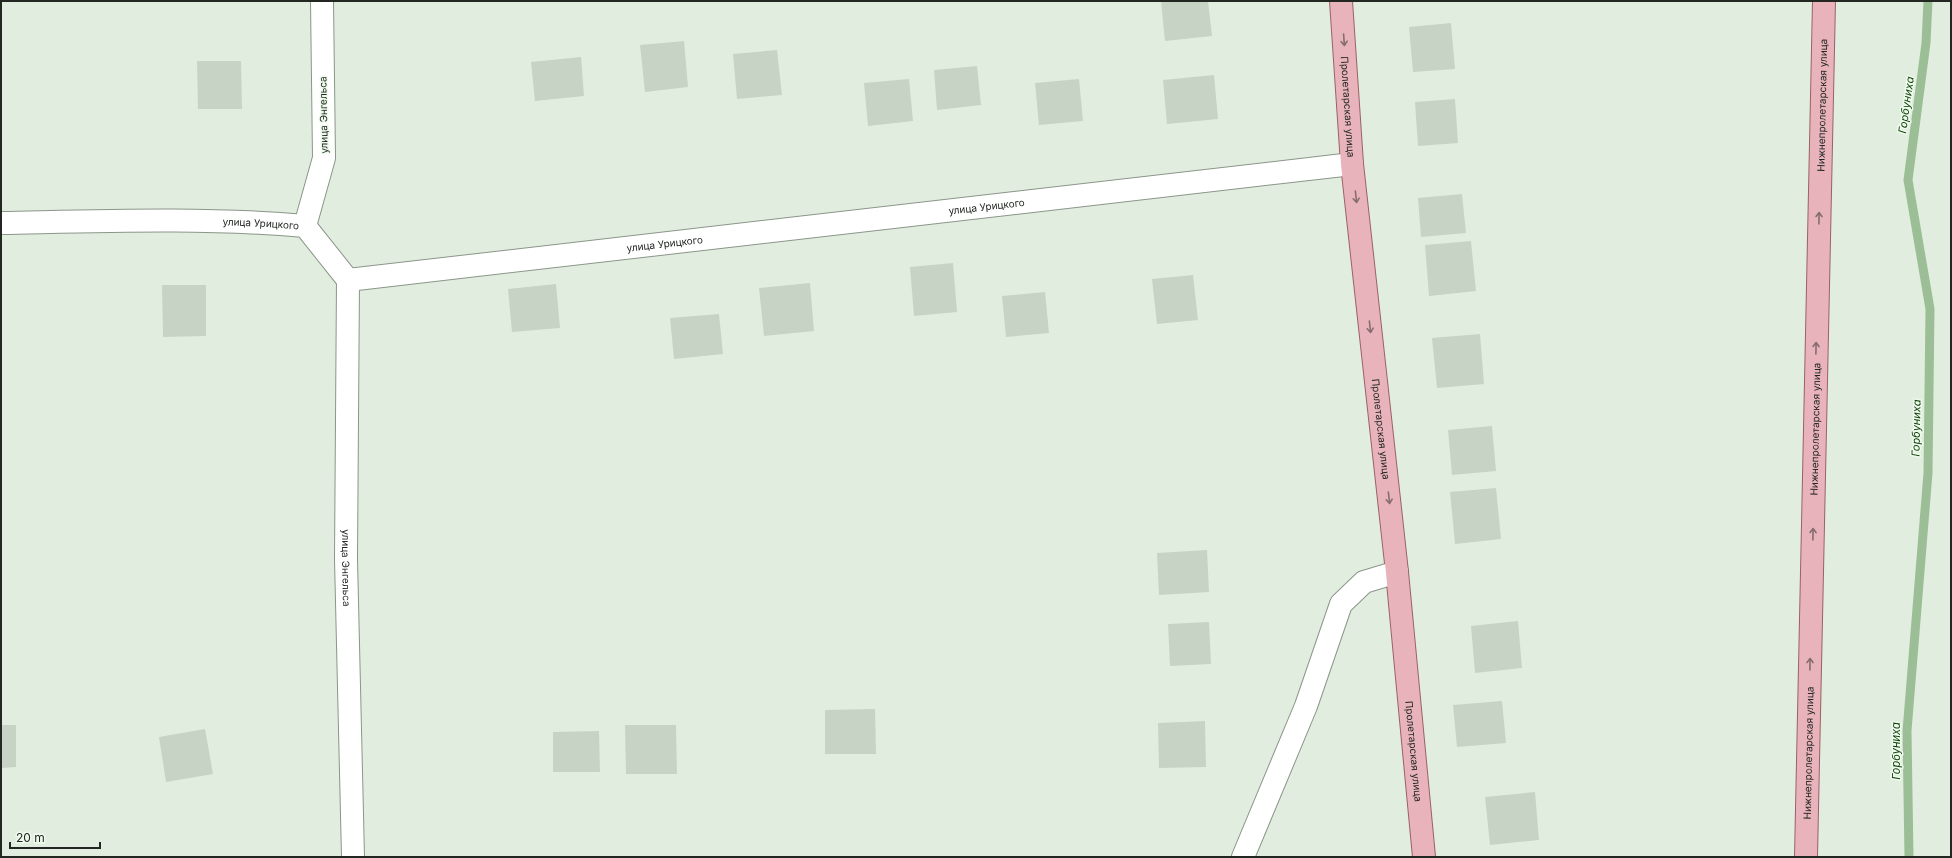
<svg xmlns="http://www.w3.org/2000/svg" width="1952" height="858" font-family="Inter,sans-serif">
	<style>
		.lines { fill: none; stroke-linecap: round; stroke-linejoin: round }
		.stream { stroke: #9cbe96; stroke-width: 9 }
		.building { fill: #c7d3c5 }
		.minor-casing { stroke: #8a9688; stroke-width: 24 }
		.primary-casing { stroke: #9a6167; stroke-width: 24 }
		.minor { stroke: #fff; stroke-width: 22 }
		.primary { stroke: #e9b3bb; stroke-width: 22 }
		.oneway { stroke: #866d6e }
		.labels { text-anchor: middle; stroke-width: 3; stroke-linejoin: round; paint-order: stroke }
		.street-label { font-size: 10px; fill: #222721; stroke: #eefbec }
		.water-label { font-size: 11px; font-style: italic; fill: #0c3d05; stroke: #eefbec }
	</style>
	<rect width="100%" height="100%" fill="#e1eedf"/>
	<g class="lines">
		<path class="stream" d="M1909 857 1907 731 1928 473 1930 309 1908 180 1926 43 1928 1"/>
	</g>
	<g class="building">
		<path d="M1161 1H1208L1212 36 1165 41Z"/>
		<path d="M1451 23 1455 69 1413 72 1409 27Z"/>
		<path d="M684 41 688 87 645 92 640 45Z"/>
		<path d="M777 50 782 95 737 99 733 54Z"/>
		<path d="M581 57 584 96 535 101 531 62Z"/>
		<path d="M197 61H241L242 109H198Z"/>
		<path d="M977 66 981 105 937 110 934 70Z"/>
		<path d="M1214 75 1218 119 1167 124 1163 80Z"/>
		<path d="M909 79 913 121 868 126 864 83Z"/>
		<path d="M1079 79 1083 121 1039 125 1035 83Z"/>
		<path d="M1455 99 1458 143 1418 146 1415 102Z"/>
		<path d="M1462 194 1466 233 1421 237 1418 198Z"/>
		<path d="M1471 241 1476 291 1429 296 1425 245Z"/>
		<path d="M953 263 957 312 914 316 910 267Z"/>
		<path d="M1193 275 1198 320 1157 324 1152 279Z"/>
		<path d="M810 283 814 331 764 336 759 288Z"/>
		<path d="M556 284 560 328 512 332 508 289Z"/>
		<path d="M162 285H206V336L163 337Z"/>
		<path d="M1045 292 1049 333 1006 337 1002 296Z"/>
		<path d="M719 314 723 354 674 359 670 318Z"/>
		<path d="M1480 334 1484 384 1437 388 1432 338Z"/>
		<path d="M1492 426 1496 471 1452 475 1448 430Z"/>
		<path d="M1496 488 1501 539 1455 544 1450 492Z"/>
		<path d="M1207 550 1209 592 1159 595 1157 553Z"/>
		<path d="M1518 621 1522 668 1475 673 1471 626Z"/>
		<path d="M1209 622 1211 664 1170 666 1168 624Z"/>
		<path d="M1502 701 1506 743 1457 747 1453 705Z"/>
		<path d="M875 709 876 754H825V710Z"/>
		<path d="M1205 721 1206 767 1159 768 1158 723Z"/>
		<path d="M1 725H16V767L1 768Z"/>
		<path d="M625 725H676L677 774H626Z"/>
		<path d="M205 729 213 774 166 782 159 737Z"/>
		<path d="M599 731 600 772H553V732Z"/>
		<path d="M1535 792 1539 840 1490 845 1485 797Z"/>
	</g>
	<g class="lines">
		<defs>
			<g id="minor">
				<path id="s1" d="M1 223C102 221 204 217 305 226L348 280 1352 164"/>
				<path d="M305 226 324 158 322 1"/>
				<path id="s2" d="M348 280 346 559 353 857"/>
				<path d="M1243 857 1306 706 1341 604 1364 582 1397 572"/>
			</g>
			<g id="primary">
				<path id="s3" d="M1341 1 1352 164 1397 572 1424 857"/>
				<path id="s4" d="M1806 857 1824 1"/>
			</g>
		</defs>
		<use href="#minor" class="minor-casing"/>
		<use href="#primary" class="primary-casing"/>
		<use href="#minor" class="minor"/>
		<use href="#primary" class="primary"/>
	</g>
	<defs><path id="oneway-shaft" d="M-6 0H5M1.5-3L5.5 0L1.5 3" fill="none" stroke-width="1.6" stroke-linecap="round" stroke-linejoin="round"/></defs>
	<g class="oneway">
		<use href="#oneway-shaft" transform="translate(1344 40) rotate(86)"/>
		<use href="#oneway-shaft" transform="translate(1356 197) rotate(84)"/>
		<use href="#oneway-shaft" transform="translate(1819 218) rotate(-89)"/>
		<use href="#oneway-shaft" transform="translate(1370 327) rotate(84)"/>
		<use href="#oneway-shaft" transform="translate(1816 348) rotate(-89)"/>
		<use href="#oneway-shaft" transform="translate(1389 498) rotate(84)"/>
		<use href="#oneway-shaft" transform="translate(1813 534) rotate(-89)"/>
		<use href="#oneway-shaft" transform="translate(1810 664) rotate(-89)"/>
	</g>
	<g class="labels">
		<g class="street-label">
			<text dy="4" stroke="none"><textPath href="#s4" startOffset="752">Нижнепролетарская улица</textPath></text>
			<text dy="4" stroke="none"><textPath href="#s3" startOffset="106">Пролетарская улица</textPath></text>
			<text transform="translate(323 115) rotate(-91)" y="4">улица Энгельса</text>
			<text dy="4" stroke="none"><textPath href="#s1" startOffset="1016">улица Урицкого</textPath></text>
			<text dy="4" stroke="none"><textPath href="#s1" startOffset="260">улица Урицкого</textPath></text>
			<text dy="4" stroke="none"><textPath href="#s1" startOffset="692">улица Урицкого</textPath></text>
			<text dy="4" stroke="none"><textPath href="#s3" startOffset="430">Пролетарская улица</textPath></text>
			<text dy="4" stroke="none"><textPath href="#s4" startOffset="428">Нижнепролетарская улица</textPath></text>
			<text dy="4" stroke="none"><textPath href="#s2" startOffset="288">улица Энгельса</textPath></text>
			<text dy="4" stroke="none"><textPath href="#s3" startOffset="754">Пролетарская улица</textPath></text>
			<text dy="4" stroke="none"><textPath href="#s4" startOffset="104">Нижнепролетарская улица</textPath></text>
		</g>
		<g class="water-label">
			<text transform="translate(1906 105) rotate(-82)" y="4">Горбуниха</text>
			<text transform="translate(1916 428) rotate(-89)" y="4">Горбуниха</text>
			<text transform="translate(1896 751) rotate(-90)" y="4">Горбуниха</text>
		</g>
	</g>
	<rect width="1952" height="858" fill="none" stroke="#222721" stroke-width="4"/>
	<path d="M10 842v6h90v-6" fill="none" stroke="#222721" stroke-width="2"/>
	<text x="16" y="842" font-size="12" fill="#222721" stroke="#eefbec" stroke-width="3" paint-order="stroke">20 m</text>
</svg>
